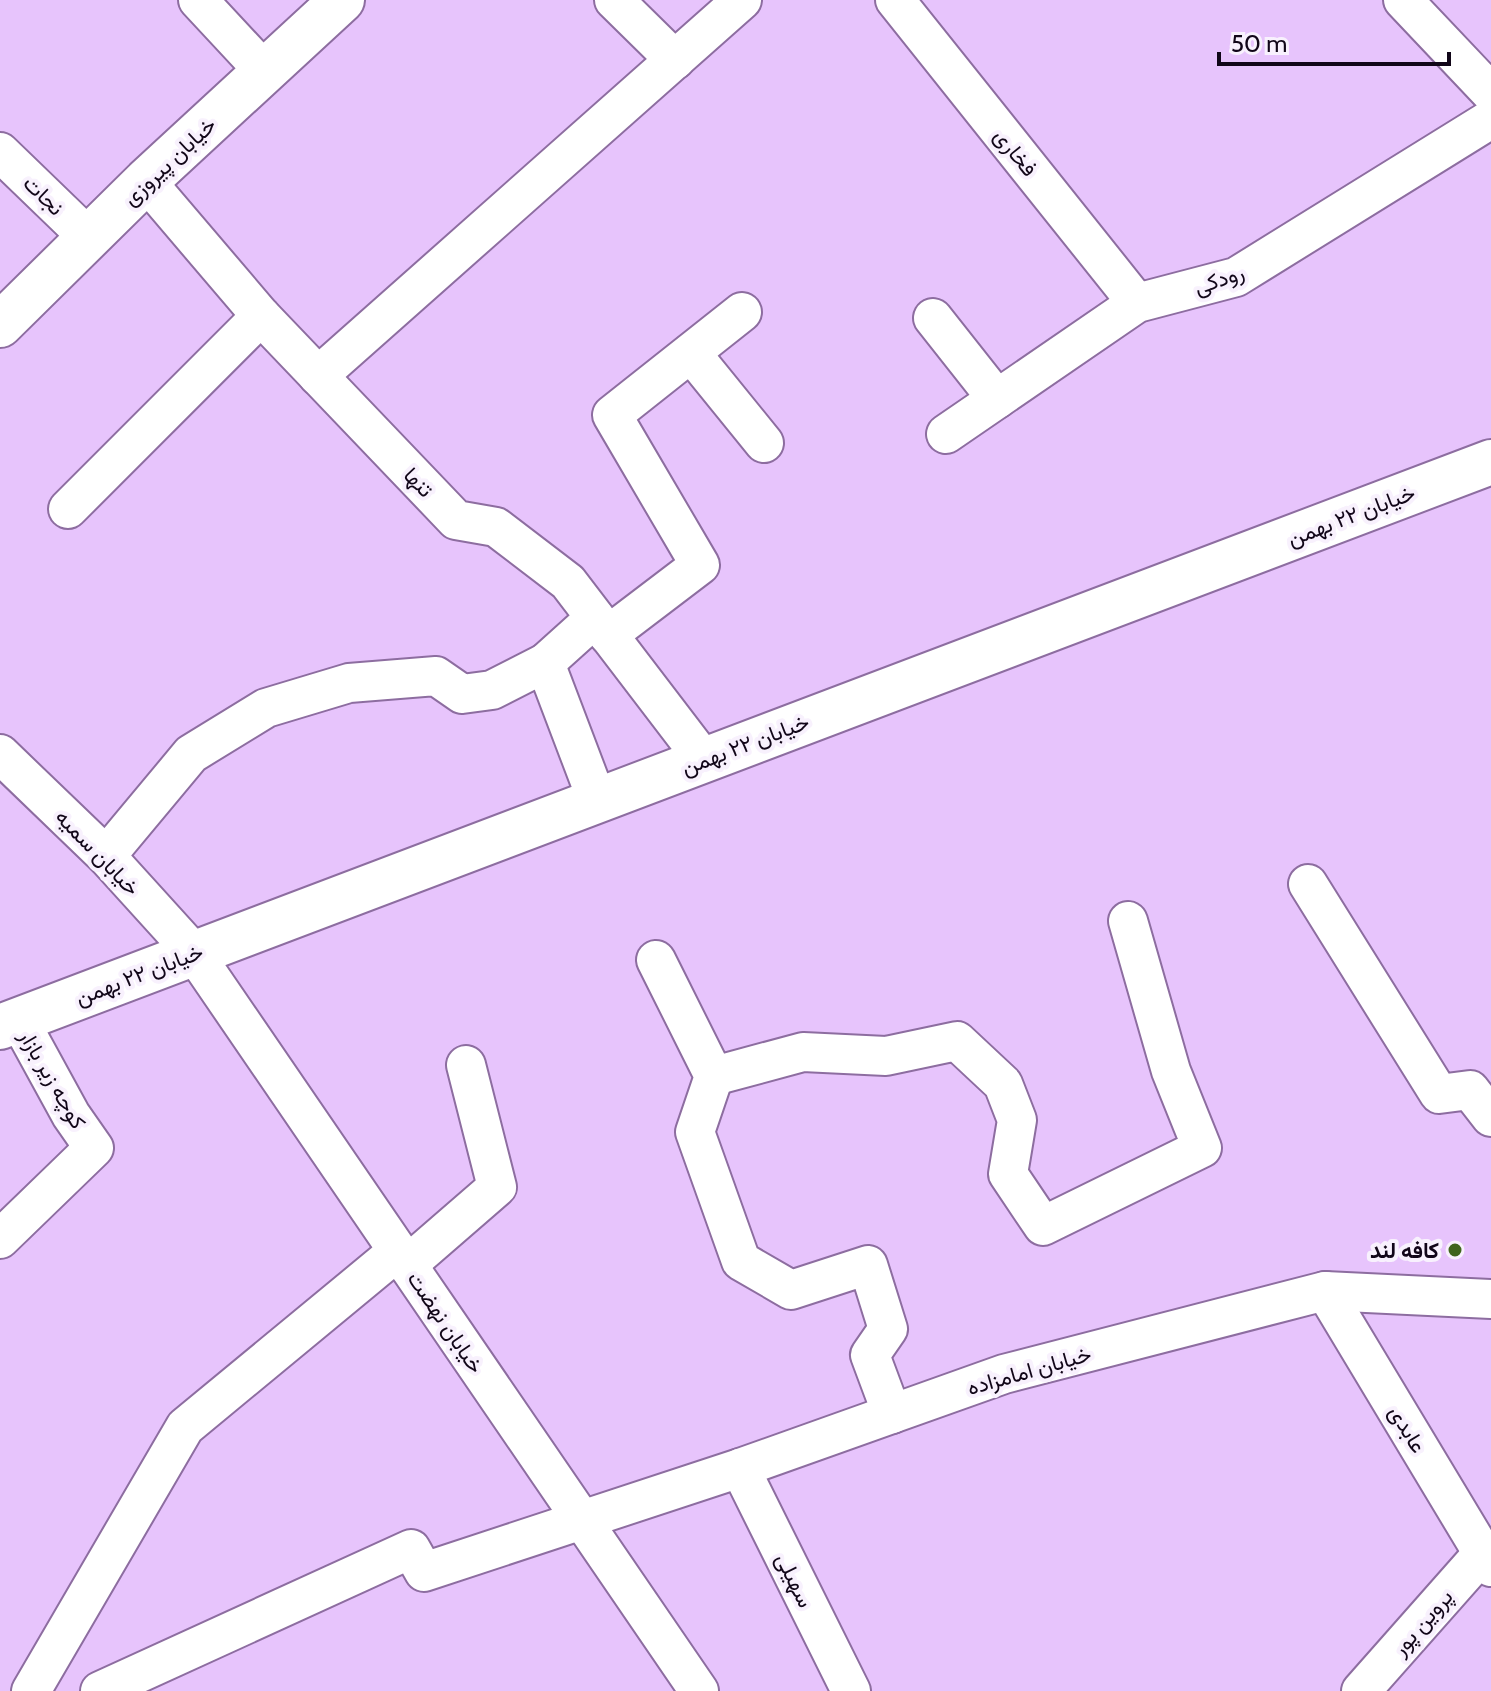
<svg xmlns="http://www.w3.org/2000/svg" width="1491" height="1691" font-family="Cabin,Vazirmatn,sans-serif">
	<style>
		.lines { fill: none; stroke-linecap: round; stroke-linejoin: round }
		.minor-casing { stroke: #8d6da0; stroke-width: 42 }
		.major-casing { stroke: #8d6da0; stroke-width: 48 }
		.minor { stroke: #fff; stroke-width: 38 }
		.major { stroke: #fff; stroke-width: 44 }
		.poi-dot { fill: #3f641c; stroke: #f8f1fd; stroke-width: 3 }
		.labels { text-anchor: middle; stroke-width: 8; stroke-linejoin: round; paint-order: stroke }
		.street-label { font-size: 22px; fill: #110618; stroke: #f8f1fd }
		.poi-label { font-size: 22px; font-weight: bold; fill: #110618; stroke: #f8f1fd; text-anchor: end }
	</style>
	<rect width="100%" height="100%" fill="#e7c4fc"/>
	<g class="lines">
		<defs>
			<g id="minor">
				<path d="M198 0 265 72"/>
				<path d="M614 0 675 60"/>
				<path d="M895 0 1137 303"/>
				<path d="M1403 0 1491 93"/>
				<path d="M0 152 89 238"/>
				<path d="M146 181 261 316 456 520 496 527 568 582 704 760"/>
				<path d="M933 318 997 399"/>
				<path d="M691 353 764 443"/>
				<path d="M318 376 742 0"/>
				<path d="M946 434 1137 303 1236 277 1491 119"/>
				<path d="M68 509 261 316"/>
				<path d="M608 635 700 565 612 415 742 312"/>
				<path d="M545 663 595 618"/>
				<path d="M0 754 106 856 194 953 699 1691"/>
				<path d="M106 856 191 754 266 708 349 683 436 676 462 694 492 690 545 663 597 800"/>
				<path d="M1308 884 1439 1094 1470 1090 1491 1117"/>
				<path d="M656 960 714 1076 695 1132 741 1261 791 1290 868 1265 888 1329 870 1355 892 1414"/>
				<path d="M714 1076 803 1052 886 1056 957 1041 1003 1084 1017 1120 1008 1174 1043 1226 1202 1148 1171 1071 1128 921"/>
				<path d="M0 1239 94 1148 71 1115 19 1020"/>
				<path d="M407 1265 497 1187 466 1065"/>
				<path d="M1325 1291 1491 1567"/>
				<path d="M740 1468 851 1691"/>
				<path d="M31 1691 185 1427 398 1251"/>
				<path d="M100 1691 411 1549 424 1572 740 1468 1004 1374 1325 1291 1491 1299"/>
				<path d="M1361 1691 1483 1553"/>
			</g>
			<g id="major">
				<path d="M0 325 146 181 342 0"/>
				<path d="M0 1027 1491 462"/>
			</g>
		</defs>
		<use href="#minor" class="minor-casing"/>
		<use href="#major" class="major-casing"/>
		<use href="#minor" class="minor"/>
		<use href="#major" class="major"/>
	</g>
	<circle class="poi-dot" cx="1455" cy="1250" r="8"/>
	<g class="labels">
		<g class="street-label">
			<text transform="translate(1016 152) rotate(51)" y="8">فخاری</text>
			<text transform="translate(169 161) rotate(-43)" y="8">خیابان پیروزی</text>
			<text transform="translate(44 195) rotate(44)" y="8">نجات</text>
			<text transform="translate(1219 279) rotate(-19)" y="8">رودکی</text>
			<text transform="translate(419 482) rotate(46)" y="8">تنها</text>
			<text transform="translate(1351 515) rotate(-21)" y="8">خیابان ۲۲ بهمن</text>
			<text transform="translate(745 744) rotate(-21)" y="8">خیابان ۲۲ بهمن</text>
			<text transform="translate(98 852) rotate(46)" y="8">خیابان سمیه</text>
			<text transform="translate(139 974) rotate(-21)" y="8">خیابان ۲۲ بهمن</text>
			<text transform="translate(53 1079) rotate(60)" y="8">کوچه زیر بازار</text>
			<text transform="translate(446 1322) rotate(56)" y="8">خیابان نهضت</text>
			<text transform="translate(1029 1370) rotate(-16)" y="8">خیابان امامزاده</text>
			<text transform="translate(1408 1429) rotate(59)" y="8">عابدی</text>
			<text transform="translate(795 1580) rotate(64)" y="8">سهیلی</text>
			<text transform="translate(1422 1622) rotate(-49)" y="8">پروین پور</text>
		</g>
		<g class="poi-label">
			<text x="1439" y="1258">كافه لند</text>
		</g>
	</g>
	<path d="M1219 52v12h230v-12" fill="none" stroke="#110618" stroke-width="4"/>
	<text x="1231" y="52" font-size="24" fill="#110618" stroke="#f8f1fd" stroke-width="6" paint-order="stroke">50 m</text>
</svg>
